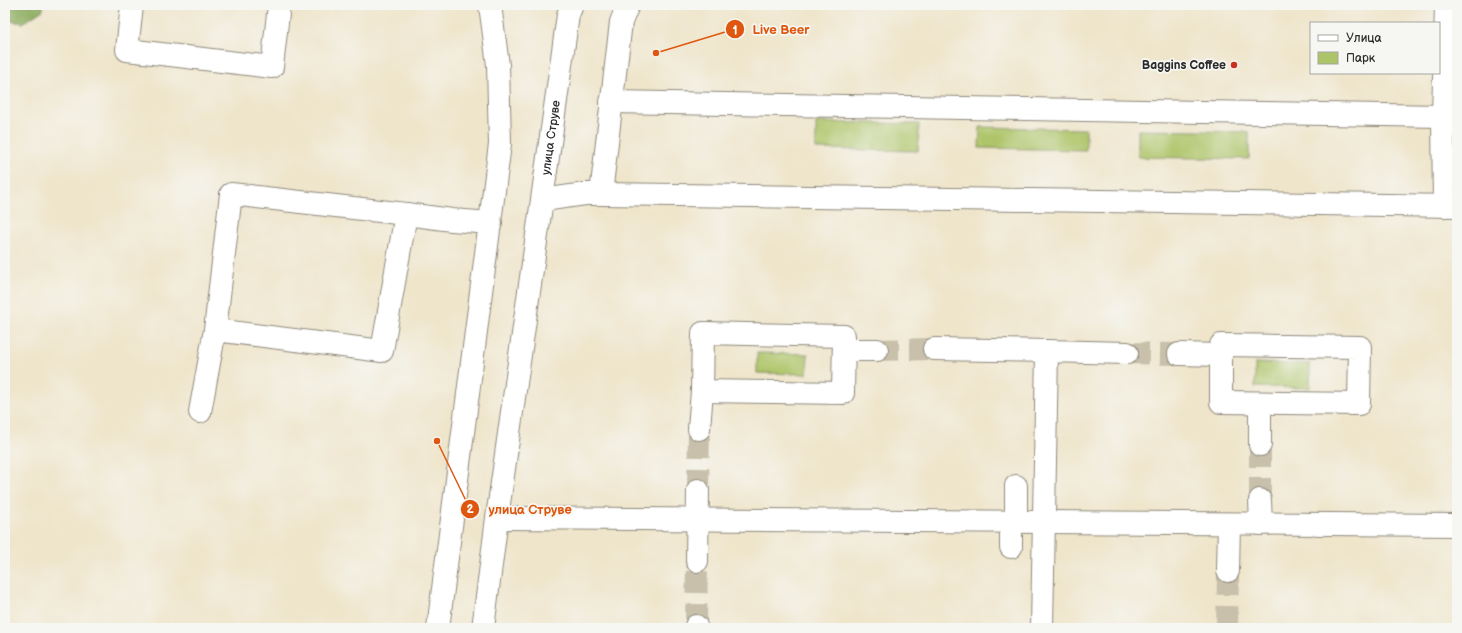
<svg xmlns="http://www.w3.org/2000/svg" width="1462" height="633" font-family="'Balsamiq Sans',sans-serif">
	<style>
		.green { fill: #adc468; stroke: #6c784a }
		.forest { fill: #8aaa5c; stroke: #5a6a44 }
		.lines { fill: none; stroke-linecap: round; stroke-linejoin: round }
		.minor-tunnel { stroke: #c8c0ab; stroke-width: 22; stroke-dasharray: 22 11; stroke-linecap: butt }
		.minor-casing { stroke: #8d887b; stroke-width: 24 }
		.minor { stroke: #fff; stroke-width: 22 }
		.poi-dot { fill: #c8321e; stroke: #f6f6f2; stroke-width: 1.5 }
		.labels { text-anchor: middle; stroke-width: 3.5; stroke-linejoin: round; paint-order: stroke }
		.poi-label { font-size: 12px; font-weight: bold; fill: #2b2b2b; stroke: #f6f6f2; text-anchor: end }
		.street-label { font-size: 12px; fill: #2b2b2b; stroke: #f6f6f2 }
		.leader { fill: none; stroke: #df570e; stroke-width: 1.5 }
		.callout-dot { fill: #df570e; stroke: #f6f6f2; stroke-width: 1.5 }
		.mark-label { font-size: 12px; text-anchor: middle; font-weight: bold; fill: #fff }
		.callout-label { font-size: 13px; text-anchor: middle; font-weight: bold; fill: #df570e; stroke: #f6f6f2; stroke-width: 3.5; stroke-linejoin: round; paint-order: stroke }
	</style>
	<rect width="100%" height="100%" fill="#f6f6f2"/>
	<filter id="ink" filterUnits="userSpaceOnUse"><feTurbulence type="fractalNoise" baseFrequency=".025" numOctaves="2"/><feDisplacementMap in="SourceGraphic" scale="8" xChannelSelector="R" yChannelSelector="G"/><feConvolveMatrix kernelMatrix="1 2 1 2 8 2 1 2 1" color-interpolation-filters="sRGB"/></filter>
	<filter id="wash" filterUnits="userSpaceOnUse"><feTurbulence type="fractalNoise" baseFrequency=".012" numOctaves="4" result="noise"/><feDisplacementMap in="SourceGraphic" scale="16" xChannelSelector="R" yChannelSelector="G"/><feGaussianBlur stdDeviation="0.9" result="paint"/><feColorMatrix in="noise" values="0 0 0 0 0 0 0 0 0 0 0 0 0 0 0 0 0 1.4 0 .05"/><feComposite in="paint" operator="in"/></filter>
	<g filter="url(#wash)">
		<rect width="100%" height="100%" fill="#efe5cb"/>
		<g class="green">
			<path d="M816 122 919 124 918 151 816 149Z"/>
			<path d="M980 127 1086 129V150L979 148Z"/>
			<path d="M1138 130 1249 132V159L1138 157Z"/>
			<path d="M757 353 808 354 807 374 757 373Z"/>
			<path d="M1255 363 1310 364V388L1255 387Z"/>
		</g>
		<path class="forest" d="M5 5H43V10L23 23 5 20Z"/>
	</g>
	<g filter="url(#ink)">
		<g class="lines">
			<g class="minor-tunnel">
				<path d="M877 350 934 349"/>
				<path d="M1127 353 1179 354"/>
				<path d="M1260 445V500"/>
				<path d="M698 490 699 429"/>
				<path d="M696 626 697 561"/>
				<path d="M1227 628 1228 571"/>
			</g>
			<defs>
				<g id="minor">
					<path d="M132 5 127 50 272 67 279 5"/>
					<path d="M611 102 1443 116"/>
					<path d="M601 194 621 22 628 5"/>
					<path d="M543 200 585 194H601L1457 206"/>
					<path d="M1444 206 1443 116 1446 5"/>
					<path d="M215 330 382 351 406 214 452 220 491 223"/>
					<path d="M703 333 844 336 843 393 702 391Z"/>
					<path d="M1221 345 1360 347 1359 404 1221 402Z"/>
					<path d="M934 349 1047 351"/>
					<path d="M844 350H877"/>
					<path d="M1179 354 1221 355"/>
					<path d="M200 412 215 330 231 194 406 214"/>
					<path d="M699 429 702 391"/>
					<path d="M1260 445V403"/>
					<path d="M1260 500 1261 524"/>
					<path d="M497 518 1457 525"/>
					<path d="M1016 522V486"/>
					<path d="M1011 547V522"/>
					<path d="M697 561 698 490"/>
					<path d="M1228 571 1229 524"/>
					<path d="M438 628 500 144 498 65 490 5"/>
					<path id="s1" d="M483 628 497 518 561 65 568 15 572 5"/>
					<path d="M696 628V626"/>
					<path d="M1042 628 1047 351 1127 353"/>
				</g>
			</defs>
			<use href="#minor" class="minor-casing"/>
			<use href="#minor" class="minor"/>
		</g>
	</g>
	<circle class="poi-dot" cx="1234" cy="65" r="4"/>
	<g class="labels">
		<g class="poi-label">
			<text x="1226" y="69">Baggins Coffee</text>
		</g>
		<g class="street-label">
			<text dy="4" stroke="none"><textPath href="#s1" startOffset="495">улица Струве</textPath></text>
		</g>
	</g>
	<path class="leader" d="M656 53L735 29M437 441L470 509"/>
	<g class="callout-dot">
		<circle cx="656" cy="53" r="4"/>
		<circle cx="437" cy="441" r="4"/>
		<circle cx="735" cy="29" r="10"/>
		<circle cx="470" cy="509" r="10"/>
	</g>
	<g class="mark-label">
		<text x="735" y="34">1</text>
		<text x="470" y="513">2</text>
	</g>
	<g class="callout-label">
		<text x="781" y="34">Live Beer</text>
		<text x="530" y="514">улица Струве</text>
	</g>
	<rect width="1462" height="633" fill="none" stroke="#f6f6f2" stroke-width="20"/>
	<rect x="1310" y="22" width="130" height="52" fill="#f6f6f2" stroke="#a5a5a2"/>
	<rect x="1318" y="35" width="20" height="6" fill="#ffffff" stroke="#a5a5a2"/>
	<text x="1346" y="42" font-size="12" fill="#2b2b2b">Улица</text>
	<rect x="1318" y="52" width="20" height="12" fill="#adc468" stroke="#a5a5a2"/>
	<text x="1346" y="62" font-size="12" fill="#2b2b2b">Парк</text>
</svg>
